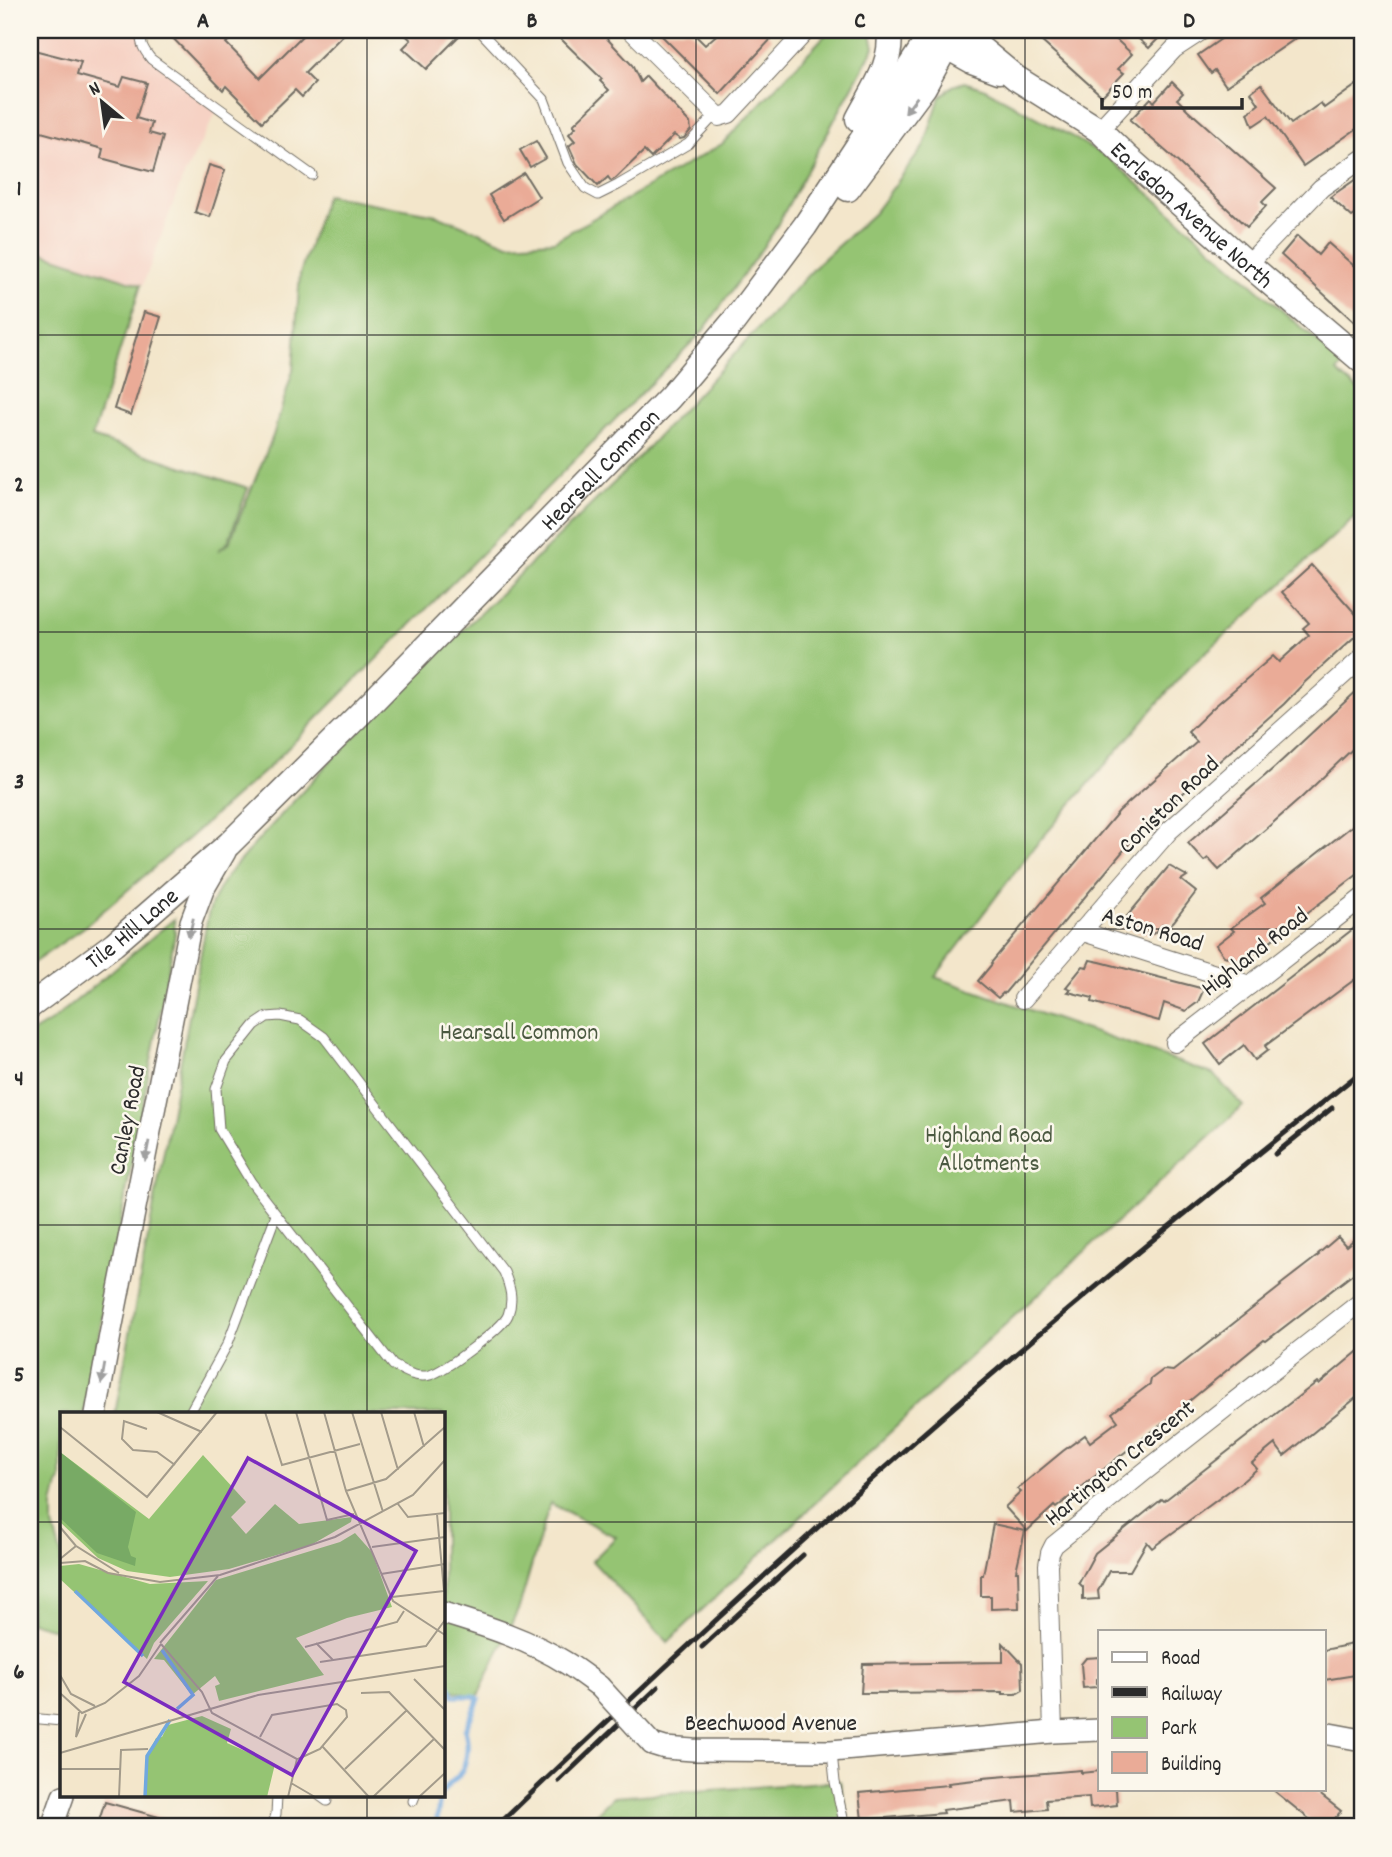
<svg xmlns="http://www.w3.org/2000/svg" width="1392" height="1857" font-family="Dekko,sans-serif">
	<style>
		.built { fill: #f6d2c4 }
		.green { fill: #95c473; stroke: #60784f; stroke-width: 2 }
		.lines { fill: none; stroke-linecap: round; stroke-linejoin: round }
		.stream { stroke: #70a8df; stroke-width: 5 }
		.building { fill: #eaab97 }
		.service-casing { stroke: #716c63; stroke-width: 11 }
		.minor-casing { stroke: #716c63; stroke-width: 20 }
		.tertiary-casing { stroke: #716c63; stroke-width: 24 }
		.secondary-casing { stroke: #716c63; stroke-width: 27 }
		.service { stroke: #fff; stroke-width: 9 }
		.minor { stroke: #fff; stroke-width: 18 }
		.tertiary { stroke: #fff; stroke-width: 21 }
		.secondary { stroke: #fff; stroke-width: 24 }
		.rail { stroke: #2b2b2b; stroke-width: 5 }
		.tertiary-bridge-casing { stroke: #716c63; stroke-width: 24; stroke-linecap: butt }
		.tertiary-bridge { stroke: #fff; stroke-width: 21 }
		.oneway { fill: #a0a0a0 }
		.grid { fill: none; stroke: #2b2b2b; stroke-width: 2; stroke-opacity: 0.55 }
		.labels { text-anchor: middle; stroke-width: 5; stroke-linejoin: round; paint-order: stroke }
		.street-label { font-size: 24px; fill: #2b2b2b; stroke: #fbf7ec }
		.park-label { font-size: 24px; fill: #4b5941; stroke: #fbf7ec }
		.inset-river { fill: none; stroke: #70a8df; stroke-width: 3.5 }
		.inset-road { fill: none; stroke: #a39b8b; stroke-width: 2 }
		.view { fill: #7b2cbf; fill-opacity: 0.15; stroke: #7b2cbf; stroke-width: 3.5 }
		.inset-edge { fill: none; stroke: #2b2b2b; stroke-width: 3.5 }
		.neatline { fill: none; stroke: #2b2b2b; stroke-width: 2.5 }
		.grid-label { font-size: 23px; text-anchor: middle; font-weight: bold; fill: #2b2b2b }
	</style>
	<rect width="100%" height="100%" fill="#fbf7ec"/>
	<filter id="ink" filterUnits="userSpaceOnUse"><feTurbulence type="fractalNoise" baseFrequency=".0143" numOctaves="2"/><feDisplacementMap in="SourceGraphic" scale="14" xChannelSelector="R" yChannelSelector="G"/><feConvolveMatrix kernelMatrix="1 2 1 2 8 2 1 2 1" color-interpolation-filters="sRGB"/></filter>
	<filter id="wash" filterUnits="userSpaceOnUse"><feTurbulence type="fractalNoise" baseFrequency=".00686" numOctaves="4" result="noise"/><feDisplacementMap in="SourceGraphic" scale="28" xChannelSelector="R" yChannelSelector="G"/><feGaussianBlur stdDeviation="1.57" result="paint"/><feColorMatrix in="noise" values="0 0 0 0 0 0 0 0 0 0 0 0 0 0 0 0 0 1.4 0 .05"/><feComposite in="paint" operator="in"/></filter>
	<g filter="url(#wash)">
		<rect width="100%" height="100%" fill="#f3e6cb"/>
		<path class="built" d="M30 30H141L152 52 220 105 181 182 143 285 30 248Z"/>
		<g class="green">
			<path d="M830 30H870L874 47 773 233 703 331 267 769 183 843 83 928 30 965V249L141 285 92 437 248 488 228 542 218 551 229 543 273 436 293 370 300 274 326 195 437 215 508 244 554 241 722 144Z"/>
			<path d="M964 82 985 89 1071 136 1110 159 1343 364 1337 372 1362 393V510L1247 616 1189 667 1031 851 935 977 1213 1074 1243 1106 973 1354 668 1642 592 1561 616 1537 550 1503 519 1608 477 1698 443 1687V1414H115L208 915C213 897 220 884 232 869L343 747 623 474 820 262 874 213 924 146 940 97 953 86Z"/>
			<path d="M174 919 175 934 84 1414H61V1480L58 1485 53 1505V1526L61 1554V1628L55 1629 30 1622V1034L53 1020Z"/>
			<path d="M840 1781 850 1827H583L613 1797Z"/>
		</g>
		<g class="lines">
			<g class="stream">
				<path d="M443 1673 454 1696H474L479 1699 465 1730C469 1744 468 1762 459 1775 454 1781 447 1785 443 1792"/>
				<path d="M436 1827 440 1796"/>
			</g>
		</g>
		<g id="blocks">
			<g class="building">
				<path d="M165 30H240L226 43 260 78 308 30H348L305 73 315 83 302 97 295 90 262 122 226 86 223 90Z"/>
				<path d="M400 30H465L426 69 403 48 411 40Z"/>
				<path d="M565 30H599L632 65 640 82 646 76 690 123 691 130 684 138 680 139 674 135 651 158 644 151 616 178 611 181 608 177 598 186 577 164 569 146 575 141 569 134 576 127 573 125 609 90 600 81 602 79 560 38Z"/>
				<path d="M656 30H690L705 45 722 30H763L772 38 720 94Z"/>
				<path d="M1029 30H1106L1132 54 1118 69 1124 73 1102 96Z"/>
				<path d="M1129 30H1153L1159 38 1149 48Z"/>
				<path d="M1234 30H1308L1226 86 1215 70 1211 73 1198 55Z"/>
				<path d="M30 49 81 62 77 75 120 87 124 77 147 83 136 118 152 123 149 133 163 137 153 172 101 158 103 149 30 129Z"/>
				<path d="M1362 81V125L1303 166 1268 116 1253 126 1248 113 1259 104 1251 92 1261 84 1291 124 1321 103 1324 108Z"/>
				<path d="M1172 82 1183 93 1177 99 1188 110 1276 188 1262 202 1266 206 1247 227 1169 154 1130 120 1151 98 1154 102Z"/>
				<path d="M536 141 546 158 530 167 520 150Z"/>
				<path d="M209 165 225 170 210 217 195 212Z"/>
				<path d="M524 173 539 197 504 219 489 195Z"/>
				<path d="M1362 175V210L1352 217 1330 197Z"/>
				<path d="M1297 236 1318 255 1328 243 1362 273V329L1281 255Z"/>
				<path d="M144 312 161 317 131 415 114 409Z"/>
				<path d="M1312 565 1362 621V630L1305 682 1284 704 1138 833 1004 994 1003 993 998 998 978 981 992 964 991 963 1119 811 1197 742 1188 732 1214 707 1273 656 1279 662 1309 635 1303 628 1309 623 1282 592Z"/>
				<path d="M1362 686V740L1300 799 1219 870 1208 858 1204 861 1188 843 1275 767Z"/>
				<path d="M1362 818V871L1252 955 1244 963 1224 956 1216 945 1234 931 1231 928 1265 903 1261 898Z"/>
				<path d="M1169 866 1187 876 1181 880 1196 892 1174 921 1168 927 1163 924 1153 934 1118 927Z"/>
				<path d="M1362 922V974L1265 1046 1268 1050 1255 1060 1244 1045 1220 1064 1205 1044Z"/>
				<path d="M1090 960 1100 962 1204 989 1198 1002 1186 1011 1164 1003 1159 1021 1092 1002 1093 998 1068 992 1071 989 1066 987 1083 966 1087 967Z"/>
				<path d="M1362 1233V1267L1266 1341 1264 1340 1182 1407 1183 1408 1120 1456 1056 1508 1054 1506 1027 1531 1005 1507 1021 1492 1017 1489 1063 1451 1085 1435 1090 1442 1118 1421 1112 1413 1150 1384 1151 1379 1163 1370 1173 1371 1281 1286 1280 1285 1319 1255 1318 1254 1338 1237 1346 1246Z"/>
				<path d="M1362 1348V1393L1284 1456 1275 1444 1252 1463 1257 1469 1244 1480 1152 1548 1147 1542 1130 1571H1109L1098 1591 1099 1599 1083 1600V1587L1079 1583 1095 1553 1162 1499 1164 1501 1317 1382 1319 1384Z"/>
				<path d="M993 1524 1025 1531 1016 1571H1018L1019 1608 991 1609V1596H981V1575H983Z"/>
				<path d="M1362 1642V1674L1324 1680V1650Z"/>
				<path d="M1003 1643 1022 1663 1023 1690 1016 1694H1003V1692L861 1693 863 1664 1003 1662Z"/>
				<path d="M1100 1657V1679H1097V1687L1083 1688 1081 1664 1086 1658Z"/>
				<path d="M1081 1770V1773L1100 1771V1789H1116L1117 1805 1090 1808 1089 1797 1046 1800 1047 1809 1015 1812 1014 1801 942 1810 943 1813 862 1820 859 1793 949 1785 948 1783 983 1779V1778Z"/>
				<path d="M1272 1789H1313L1341 1811 1328 1827H1319Z"/>
				<path d="M105 1802 180 1823 179 1827H97Z"/>
			</g>
		</g>
	</g>
	<g filter="url(#ink)">
		<use href="#blocks" fill-opacity="0" stroke="#716c63" stroke-width="2"/>
		<g class="lines">
			<defs>
				<g id="service">
					<path d="M142 30C139 42 143 49 151 59L312 175"/>
					<path d="M479 30 544 99 568 163 585 188 598 195 618 185 688 144 716 114"/>
					<path d="M280 1016 300 1020 324 1037 504 1272C510 1287 514 1299 508 1315 503 1328 444 1371 430 1375 417 1379 404 1371 393 1365L251 1182 219 1129 216 1089 226 1061 255 1025 267 1017Z"/>
					<path d="M189 1414 228 1343 276 1215"/>
					<path d="M30 1718 61 1721"/>
					<path d="M832 1753 835 1782 845 1827"/>
					<path d="M320 1796 327 1801"/>
					<path d="M413 1801 415 1796"/>
					<path d="M272 1827 276 1814 277 1796"/>
				</g>
				<g id="minor">
					<path d="M631 30 719 117 729 114 807 30"/>
					<path d="M1099 130 1174 49 1203 30"/>
					<path d="M1248 264 1321 188 1362 159"/>
					<path d="M1080 931 1250 985"/>
					<path d="M1023 999 1169 831 1362 658"/>
					<path d="M1175 1043 1362 898"/>
					<path d="M1053 1732 1048 1565 1050 1553 1054 1545 1144 1472 1362 1301"/>
				</g>
				<g id="tertiary">
					<path d="M96 1414 110 1335 191 922 203 890 225 852"/>
					<path d="M443 1613C486 1626 530 1640 568 1664 579 1671 589 1679 599 1686"/>
					<path d="M1324 1733 1362 1740"/>
					<path d="M652 1744 665 1748 693 1750 831 1751 1053 1732 1100 1730"/>
					<path d="M52 1827 63 1796"/>
				</g>
				<g id="secondary">
					<path id="s1" d="M958 30 1016 78 1099 130 1125 155 1248 264 1362 361"/>
					<path d="M931 38 972 61 999 71"/>
					<path d="M858 119C873 90 894 63 889 30"/>
					<path d="M848 189 924 87 955 30"/>
					<path id="s2" d="M30 1006 114 944 229 844 374 700 670 397 734 321 805 226 934 30"/>
				</g>
			</defs>
			<use href="#service" class="service-casing"/>
			<use href="#minor" class="minor-casing"/>
			<use href="#tertiary" class="tertiary-casing"/>
			<use href="#secondary" class="secondary-casing"/>
			<use href="#service" class="service"/>
			<use href="#minor" class="minor"/>
			<use href="#tertiary" class="tertiary"/>
			<use href="#secondary" class="secondary"/>
			<g class="rail">
				<path d="M1275 1154 1332 1108"/>
				<path d="M702 1647 803 1555"/>
				<path d="M559 1781 658 1687"/>
				<path d="M496 1827C643 1686 793 1547 947 1413 1083 1295 1222 1183 1362 1071"/>
			</g>
			<defs>
				<path id="tertiary-bridge" d="M599 1686 652 1744"/>
			</defs>
			<use href="#tertiary-bridge" class="tertiary-bridge-casing"/>
			<use href="#tertiary-bridge" class="tertiary-bridge"/>
		</g>
		<defs><path id="oneway-solid" d="M-6-.8H1V-3.2L6.5 0L1 3.2V.8H-6Z" transform="scale(1.75)"/></defs>
		<g class="oneway">
			<use href="#oneway-solid" transform="translate(911 105) rotate(127)"/>
			<use href="#oneway-solid" transform="translate(191 928) rotate(103)"/>
			<use href="#oneway-solid" transform="translate(147 1151) rotate(101)"/>
			<use href="#oneway-solid" transform="translate(103 1374) rotate(100)"/>
		</g>
	</g>
	<path class="grid" d="M367 30V1414M696 30V1827M1025 30V1827M30 335H1362M30 632H1362M30 929H1362M30 1225H1362M30 1522H61M443 1522H1362M367 1796V1827"/>
	<g class="labels">
		<g class="street-label">
			<text dy="8" stroke="none"><textPath href="#s1" startOffset="299">Earlsdon Avenue North</textPath></text>
			<text dy="8" stroke="none"><textPath href="#s2" startOffset="784">Hearsall Common</textPath></text>
			<text transform="translate(1168 804) rotate(-44)" y="8">Coniston Road</text>
			<text dy="8" stroke="none"><textPath href="#s2" startOffset="128">Tile Hill Lane</textPath></text>
			<text transform="translate(1153 928) rotate(17)" y="8">Aston Road</text>
			<text transform="translate(1254 951) rotate(-38)" y="8">Highland Road</text>
			<text transform="translate(126 1120) rotate(-79)" y="8">Canley Road</text>
			<text transform="translate(1119 1462) rotate(-39)" y="8">Hartington Crescent</text>
			<text x="771" y="1730">Beechwood Avenue</text>
		</g>
		<g class="park-label">
			<text x="519" y="1039">Hearsall Common</text>
			<text x="989" y="1142">Highland Road<tspan x="989" dy="28">Allotments</tspan></text>
		</g>
	</g>
	<g transform="translate(60 1412)">
		<rect width="385" height="385" fill="#f3e6cb"/>
		<path d="M0 40 89 107 143 43 186 90 171 105 186 122 215 92 239 112 292 105 291 110 251 133 169 157 110 165 67 159 38 146 0 110ZM295 121 312 140 332 195 287 206 236 226 264 263 159 289 155 274 160 272 155 264 132 283 104 248 94 247 156 168 280 130ZM19 152 90 172 148 169 94 231 87 247 0 167V154ZM142 304 171 317 167 331 215 352 207 385H85L86 347 96 326 102 325 108 313Z" fill="#95c473"/>
		<path d="M0 40 76 100 68 135 71 144 76 146 75 154 37 141 0 106Z" fill="#78aa65"/>
		<path class="inset-river" d="M15 179 83 244M102 238 133 283 117 297M85 385 87 344 110 308"/>
		<path class="inset-road" d="M97 0 142 20M205 0 222 53 300 32M236 0 267 108 294 102M264 0 286 79 333 189 385 223M292 0 323 100M321 0 338 58M354 0 364 35M0 15 87 85 157 0M87 17 64 9 62 27 73 38 97 40 115 53M286 79 326 67 385 15M338 92 348 105 385 101M377 102 384 179M0 115 16 134M312 135 385 125M0 147 16 134 59 161M0 151 25 149 48 161 100 170 160 163 275 125 353 83 385 48M321 162 385 152M332 185 384 179M100 231 158 164M256 231 273 248M101 232 142 280 152 301 237 347 228 385M245 235 337 210 344 199M260 250 366 234 385 208M0 263 11 282 35 294M354 267 385 298M0 281 22 301 45 291 79 264 101 232M301 281 329 280 385 338M19 300 16 325 26 302M200 325 212 303 277 292 286 298 287 305 260 337 238 347M262 334 309 385M0 341 198 283 385 254M0 357H60M285 357 347 298M231 371 255 385M59 385 61 338 88 337M313 385 374 327M359 385 385 361"/>
		<path class="view" d="M188 46 356 139 232 363 64 270Z"/>
		<rect width="385" height="385" class="inset-edge"/>
	</g>
	<rect width="1392" height="1857" fill="none" stroke="#fbf7ec" stroke-width="77"/>
	<rect x="1098" y="1630" width="228" height="161" fill="#fbf7ec" stroke="#a8a59f" stroke-width="2"/>
	<rect x="1112" y="1652" width="35" height="10" fill="#ffffff" stroke="#a8a59f" stroke-width="2"/>
	<text x="1161" y="1664" font-size="21" fill="#2b2b2b">Road</text>
	<rect x="1112" y="1687" width="35" height="10" fill="#2b2b2b" stroke="#a8a59f" stroke-width="2"/>
	<text x="1161" y="1700" font-size="21" fill="#2b2b2b">Railway</text>
	<rect x="1112" y="1717" width="35" height="21" fill="#95c473" stroke="#a8a59f" stroke-width="2"/>
	<text x="1161" y="1734" font-size="21" fill="#2b2b2b">Park</text>
	<rect x="1112" y="1752" width="35" height="21" fill="#eaab97" stroke="#a8a59f" stroke-width="2"/>
	<text x="1161" y="1770" font-size="21" fill="#2b2b2b">Building</text>
	<g transform="translate(102 102) rotate(331)" stroke="#fbf7ec" stroke-width="5" paint-order="stroke">
	<path d="M0-5L12 26L0 18L-12 26Z" fill="#2b2b2b"/>
	<text y="-10" font-size="19" font-weight="bold" text-anchor="middle" fill="#2b2b2b">N</text>
	</g>
	<path d="M1102 98v10h140v-10" fill="none" stroke="#2b2b2b" stroke-width="3.5"/>
	<text x="1112" y="98" font-size="21" fill="#2b2b2b" stroke="#fbf7ec" stroke-width="5" paint-order="stroke">50 m</text>
	<rect x="38" y="38" width="1316" height="1780" class="neatline"/>
	<g class="grid-label">
		<text x="203" y="27">A</text>
		<text x="532" y="27">B</text>
		<text x="860" y="27">C</text>
		<text x="1189" y="27">D</text>
		<text x="19" y="195">1</text>
		<text x="19" y="491">2</text>
		<text x="19" y="788">3</text>
		<text x="19" y="1085">4</text>
		<text x="19" y="1381">5</text>
		<text x="19" y="1678">6</text>
	</g>
</svg>
